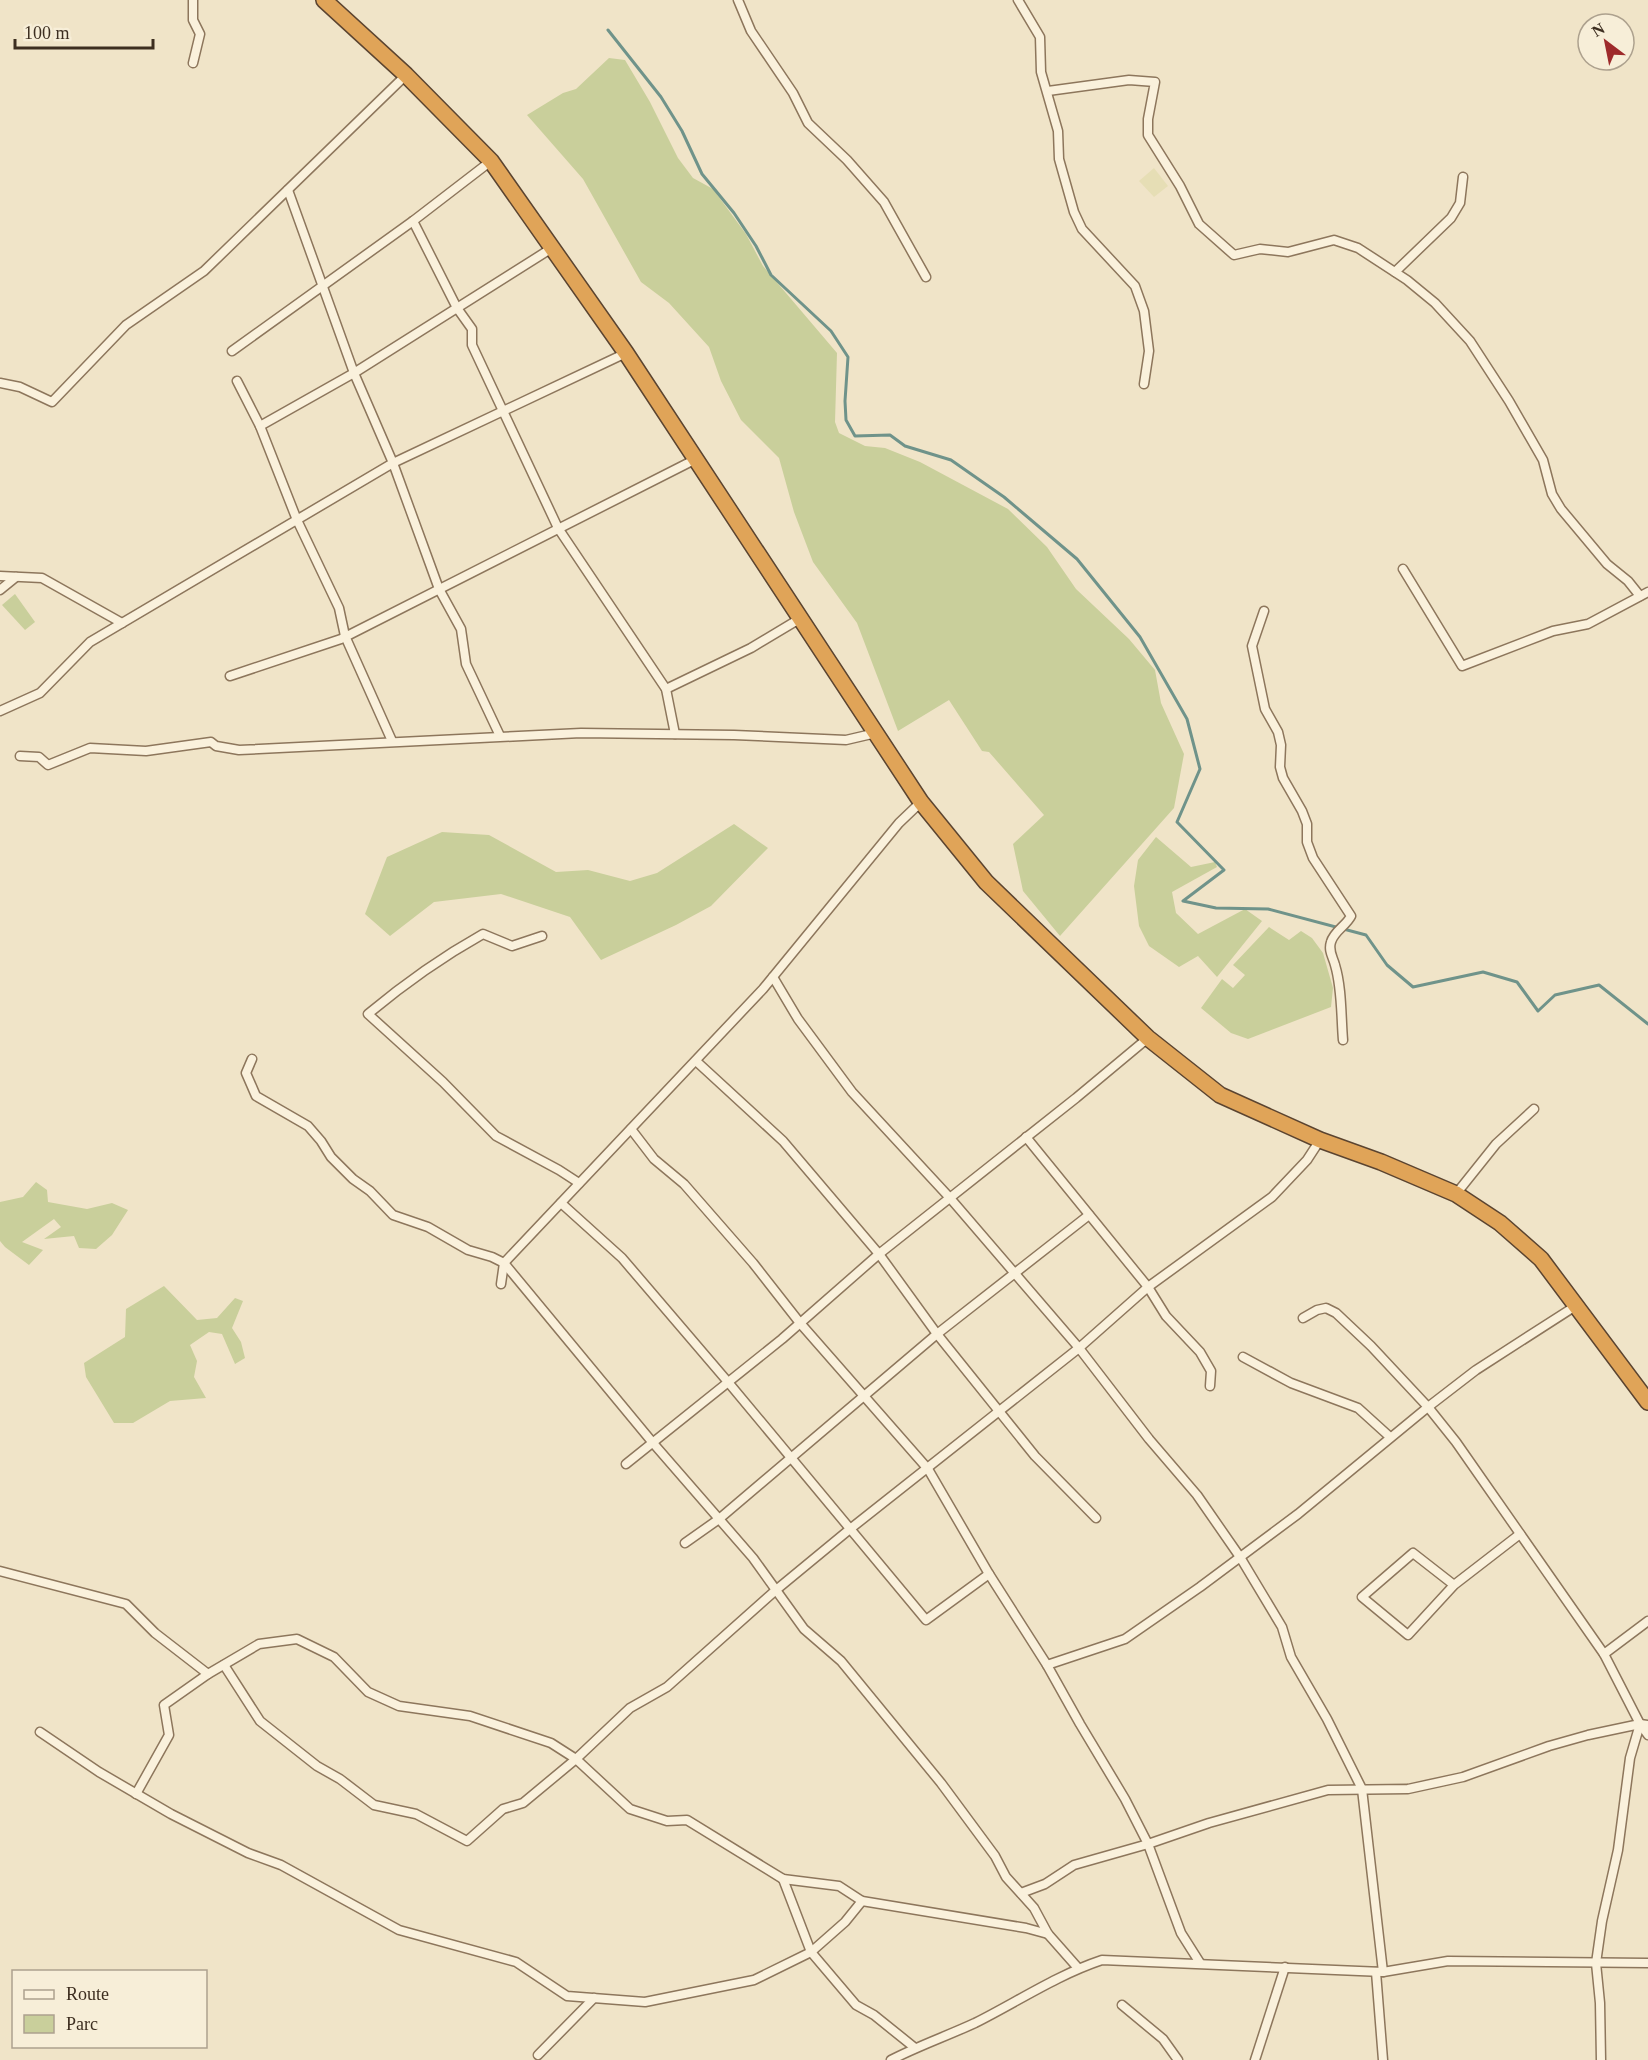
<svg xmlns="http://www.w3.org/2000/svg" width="1648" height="2060" font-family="Georgia,serif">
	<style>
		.farmland { fill: #e6deb5 }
		.green { fill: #c9cf9b }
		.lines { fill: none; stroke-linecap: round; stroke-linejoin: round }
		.stream { stroke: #6f938a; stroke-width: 3 }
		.street-casing { stroke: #8d765c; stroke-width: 11 }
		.highway-casing { stroke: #5b4430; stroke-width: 18 }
		.street { stroke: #faf1dc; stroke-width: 8 }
		.highway { stroke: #e0a458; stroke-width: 15 }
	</style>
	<rect width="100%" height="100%" fill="#f0e4c8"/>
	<path class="farmland" d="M1154 168 1168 186 1154 197 1139 181Z"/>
	<g class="green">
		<path d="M609 58 625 60 650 102 678 158 693 178 713 189 746 234 763 266 837 353 835 422 839 433 865 446 885 448 920 462 1008 509 1047 547 1076 589 1129 639 1155 670 1161 703 1184 754 1174 808 1060 936 1023 891 1013 844 1044 815 989 752 982 751 949 700 898 731 857 623 813 562 794 512 779 458 741 420 721 381 709 347 669 303 641 282 583 179 527 115 563 93 576 89Z"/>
		<path d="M15 594 35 622 25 630 2 605Z"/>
		<path d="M734 824 768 848 711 906 676 925 601 960 570 917 501 894 434 902 390 936 365 914 387 857 442 832 489 835 556 872 588 870 630 881 657 873Z"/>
		<path d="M1156 837 1191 867 1215 862 1217 867 1172 892 1176 913 1198 934 1245 909 1262 921 1217 977 1198 956 1179 967 1149 946 1139 926 1134 886 1138 860Z"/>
		<path d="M1269 927 1289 940 1301 931 1312 938 1323 953 1333 988 1331 1007 1248 1039 1231 1033 1201 1008 1222 979 1233 988 1245 975 1233 965Z"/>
		<path d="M36 1182 47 1190 48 1202 87 1209 112 1203 128 1210 112 1235 96 1249 79 1248 74 1236 44 1239 61 1227 54 1219 22 1242 43 1250 29 1265 5 1247 0 1241V1202L23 1197Z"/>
		<path d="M164 1286 197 1320 217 1318 235 1298 243 1301 232 1328 241 1342 245 1358 235 1364 222 1334 209 1332 190 1345 197 1361 194 1377 206 1398 170 1401 133 1423H114L86 1377 84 1363 125 1337 126 1309Z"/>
	</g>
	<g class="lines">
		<path class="stream" d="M608 30 661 97 682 131 702 174 734 213 756 246 771 275 831 331 848 357 845 401 846 420 855 436 890 435 905 446 951 460 1004 497 1077 559 1140 637 1187 719 1200 769 1177 822 1224 870 1183 901 1216 908 1268 909 1366 935 1387 965 1413 987 1483 972 1517 982 1538 1011 1555 995 1599 985 1648 1024"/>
		<defs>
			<g id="street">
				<path d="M193 0V20L200 34 193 63"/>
				<path d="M738 0 751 31 793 93 808 123 847 160 884 202 926 277"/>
				<path d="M1018 0 1040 37 1041 72 1058 131 1059 159 1074 212 1082 229 1135 286 1144 311 1149 351 1144 384"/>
				<path d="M1048 91 1129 80 1155 82 1148 119V135L1180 186 1199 224 1234 255 1260 249 1288 252 1334 240 1358 248 1407 280 1435 303 1470 341 1509 401 1543 460 1552 494 1561 509 1607 564 1628 581 1640 596"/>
				<path d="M288 190 354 373 393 463 439 589 461 629 466 664 500 736"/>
				<path d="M413 221 457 308 472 329V345L558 528 666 689 675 734"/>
				<path d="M1395 272 1451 218 1460 203 1463 177"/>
				<path d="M232 351 413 221 491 161"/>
				<path d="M237 381 260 426 297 520 339 608 345 636 392 741"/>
				<path d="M0 383 20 387 52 402 126 325 204 271 406 75"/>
				<path d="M260 426 354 373 552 248"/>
				<path d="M1403 569 1462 666 1553 631 1588 624 1648 592"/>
				<path d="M0 576 42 578 122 623"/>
				<path d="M0 590 16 577"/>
				<path d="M1264 611 1252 646 1265 709 1278 732 1281 745 1280 767 1283 778 1302 811 1307 824V842L1313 858 1351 916C1346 926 1334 931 1331 942 1328 951 1333 957 1335 965 1342 988 1341 1016 1343 1040"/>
				<path d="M230 676 341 639 696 459"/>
				<path d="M666 689 751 648 801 618"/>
				<path d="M0 711 40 693 90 642 393 463 626 353"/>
				<path d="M20 756 39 757 48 765 90 748 146 751 211 742 216 746 239 750 581 733 734 735 846 740 876 733"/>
				<path d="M542 936 512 946 483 934C442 957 404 984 368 1014L443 1082 496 1136 559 1170 579 1183"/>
				<path d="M773 977 798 1019 852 1092 950 1198 1079 1348 1149 1439 1197 1495 1240 1557 1282 1627 1291 1657 1327 1719 1362 1789 1383 1972"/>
				<path d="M252 1059 246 1073 256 1096 308 1126 321 1141 331 1157 353 1179 370 1191 393 1215 428 1227 468 1250 492 1257 504 1263 653 1443 753 1558 804 1629 841 1661 941 1783 995 1856 1006 1877 1034 1908 1048 1934 1078 1968"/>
				<path d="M696 1061 783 1141 879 1254 937 1334 1035 1456 1096 1518"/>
				<path d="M631 1129 654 1159 684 1184 753 1263 800 1323 928 1469 989 1574 1047 1665 1080 1724 1125 1799 1148 1844 1181 1933 1200 1963"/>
				<path d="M1026 1137 1148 1287 1166 1316 1200 1352 1211 1371 1210 1386"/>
				<path d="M1456 1194 1496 1144 1534 1109"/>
				<path d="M561 1203 622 1258 728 1382 926 1620 989 1574"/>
				<path d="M501 1284 504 1263 763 989 899 823 921 802"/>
				<path d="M1303 1318 1317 1310 1326 1308 1336 1313 1371 1346 1428 1407 1456 1442 1604 1654 1640 1724 1648 1735"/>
				<path d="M1243 1357 1291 1383 1358 1408 1390 1437"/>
				<path d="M626 1464 782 1339 879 1254 1076 1098 1148 1038"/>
				<path d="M685 1543 719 1519 937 1334 1089 1215"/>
				<path d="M0 1571 126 1604 155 1633 208 1674"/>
				<path d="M1454 1585 1413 1553 1362 1597 1408 1635 1454 1585 1520 1534"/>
				<path d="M1604 1654 1648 1621"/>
				<path d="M224 1665 260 1721 317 1766 340 1779 374 1805 416 1814 467 1841 503 1809 523 1803 576 1759 630 1708 667 1687 776 1590 850 1529 1079 1348 1148 1287 1272 1197 1307 1160 1320 1140"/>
				<path d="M1047 1665 1125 1639 1200 1587 1298 1514 1428 1407 1476 1370 1577 1305"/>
				<path d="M40 1732 99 1772 171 1814 248 1853 281 1865 399 1930 516 1962 567 1996 645 2002 754 1980 811 1952 845 1922 862 1901"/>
				<path d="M136 1794 169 1735 164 1705 208 1674 259 1644 297 1639 334 1657 368 1692 399 1706 470 1716 551 1743 576 1759 630 1809 667 1821 687 1820 783 1879 839 1886 862 1901 1026 1928 1048 1934"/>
				<path d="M783 1879 811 1952 856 2005 874 2015 915 2048"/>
				<path d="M1021 1893 1045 1884 1074 1865 1148 1844 1209 1823 1328 1790 1408 1789 1463 1777 1549 1746 1588 1735 1640 1724 1648 1725"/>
				<path d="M1376 1972 1383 2060"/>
				<path d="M1122 2005 1163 2039 1178 2060"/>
				<path d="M538 2055 594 1998"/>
				<path d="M891 2060C918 2046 947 2036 975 2023 1017 2002 1057 1975 1102 1960L1383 1972 1448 1961 1648 1963"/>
				<path d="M1255 2060 1285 1967"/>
				<path d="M1601 2060 1600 2003 1596 1963 1602 1921 1618 1850 1630 1758 1640 1724"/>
			</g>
			<path id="highway" d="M324 0 406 75 491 161 626 353 921 802 986 882 1148 1038 1220 1095 1320 1140 1381 1162 1456 1194 1500 1223 1541 1259 1648 1402"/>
		</defs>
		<use href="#street" class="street-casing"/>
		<use href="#highway" class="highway-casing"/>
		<use href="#street" class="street"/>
		<use href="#highway" class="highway"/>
	</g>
	<rect x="12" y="1970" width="195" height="78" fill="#f7eed8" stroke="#ada18e" stroke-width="1.5"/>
	<rect x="24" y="1990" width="30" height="9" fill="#faf1dc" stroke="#ada18e" stroke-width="1.5"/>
	<text x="66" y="2000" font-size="18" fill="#3d2e20">Route</text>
	<rect x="24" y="2015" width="30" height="18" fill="#c9cf9b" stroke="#ada18e" stroke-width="1.5"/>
	<text x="66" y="2030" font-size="18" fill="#3d2e20">Parc</text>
	<g transform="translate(1606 42) rotate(328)"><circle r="28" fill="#f7eed8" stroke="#ada18e" stroke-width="1.5"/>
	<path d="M0-4.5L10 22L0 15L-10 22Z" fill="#9e2a2b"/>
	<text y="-9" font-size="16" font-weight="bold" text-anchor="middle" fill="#3d2e20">N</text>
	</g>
	<path d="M15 39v9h138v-9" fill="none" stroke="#3d2e20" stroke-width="3"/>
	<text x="24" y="39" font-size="18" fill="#3d2e20" stroke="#f7eed8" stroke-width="4.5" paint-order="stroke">100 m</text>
</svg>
